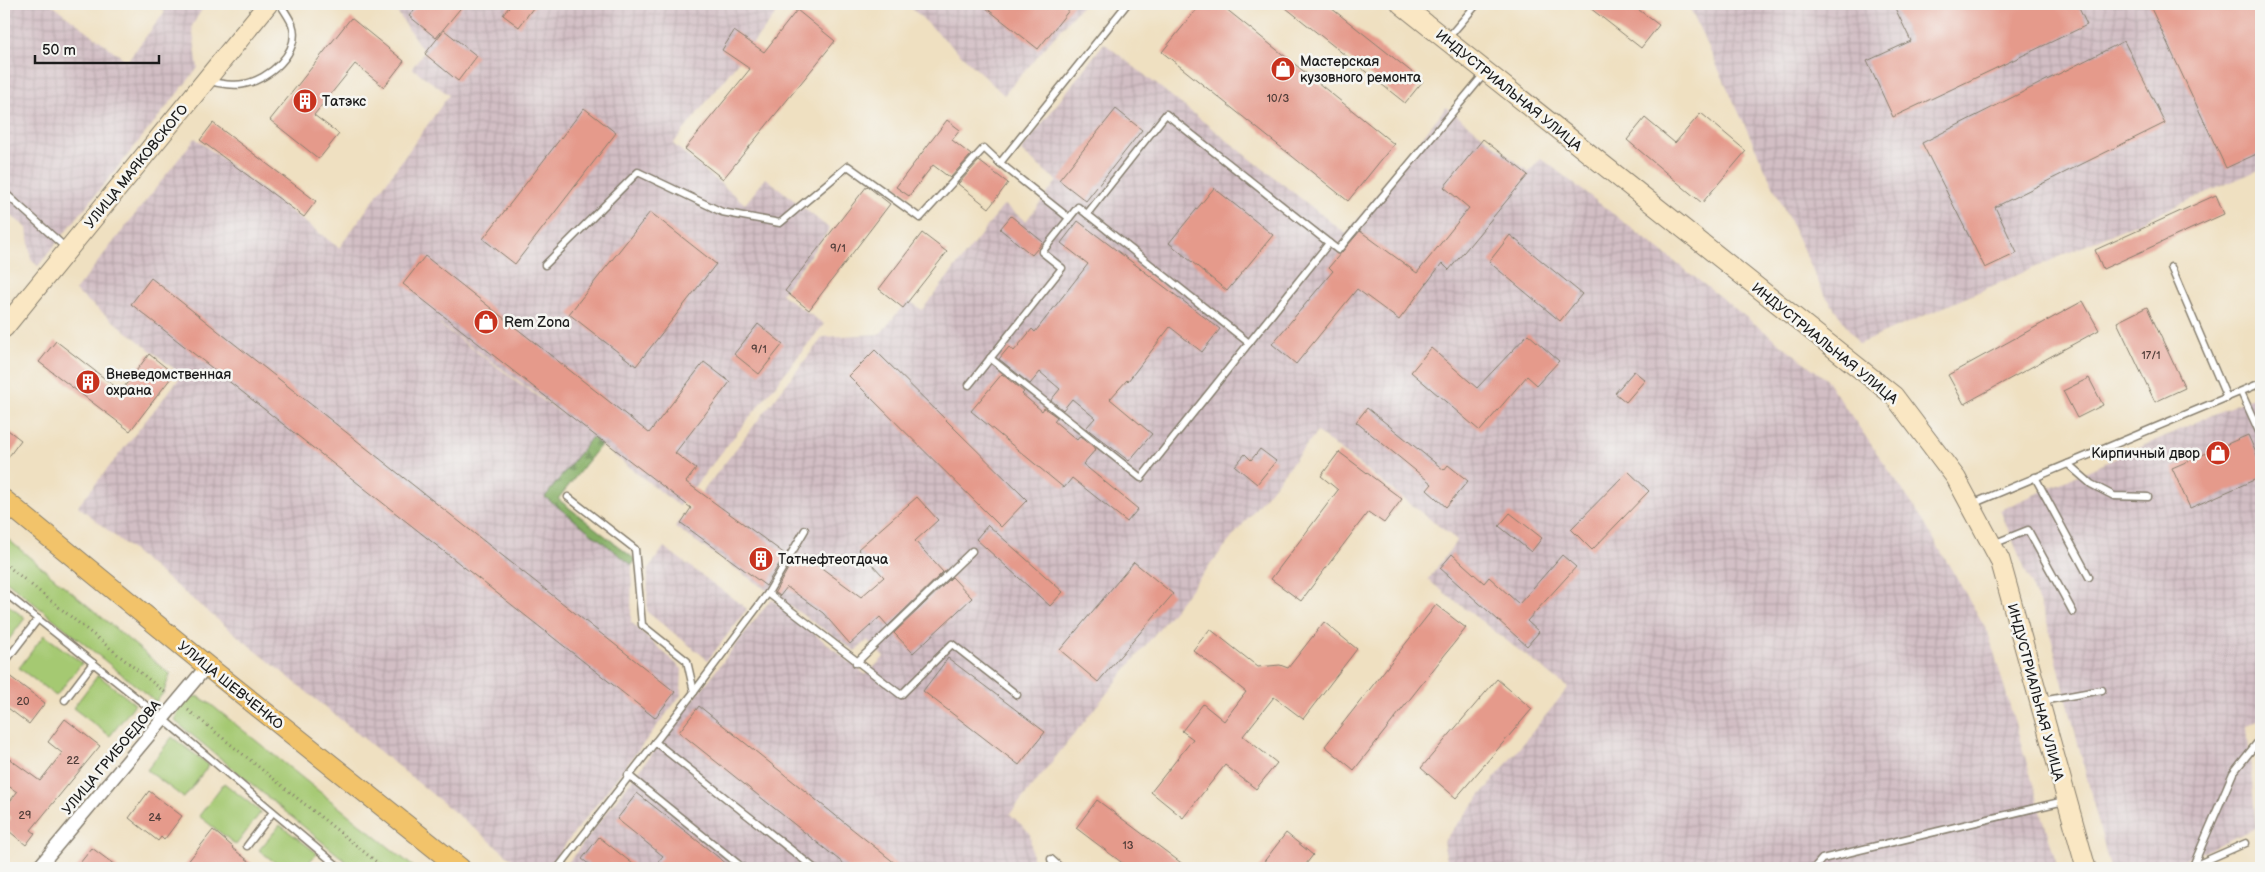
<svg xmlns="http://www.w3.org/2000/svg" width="2265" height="872" font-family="'Balsamiq Sans',sans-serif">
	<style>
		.industrial { fill: url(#industrial-grid); fill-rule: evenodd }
		.green { fill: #a5c972; stroke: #607247 }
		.forest { fill: url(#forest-firs); stroke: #506440 }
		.building { fill: #e59a8b }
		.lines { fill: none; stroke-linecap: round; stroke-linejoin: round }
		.lane-casing { stroke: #867e6e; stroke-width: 9 }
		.street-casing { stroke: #867e6e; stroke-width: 15 }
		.secondary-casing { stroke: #867e6e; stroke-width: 21 }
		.primary-casing { stroke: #867e6e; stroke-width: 22 }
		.path { stroke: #867e6e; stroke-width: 3; stroke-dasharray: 1 4; stroke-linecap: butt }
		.lane { stroke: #fff; stroke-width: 6 }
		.street { stroke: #fff; stroke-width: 12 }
		.secondary { stroke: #fae7c3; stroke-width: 19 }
		.primary { stroke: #f2c36a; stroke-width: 20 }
		.labels { text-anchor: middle; stroke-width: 5; stroke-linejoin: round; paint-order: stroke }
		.number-label { font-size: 11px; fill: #4e3c38 }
		.poi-label { font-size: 14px; fill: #1c1c1c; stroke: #f6f6f2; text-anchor: start }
		.street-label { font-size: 14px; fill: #1c1c1c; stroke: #f6f6f2 }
	</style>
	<defs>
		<pattern id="industrial-grid" width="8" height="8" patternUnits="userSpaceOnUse" patternTransform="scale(1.25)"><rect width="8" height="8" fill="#d2bec4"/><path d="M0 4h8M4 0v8" fill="none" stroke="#b4a3a8"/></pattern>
		<pattern id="forest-firs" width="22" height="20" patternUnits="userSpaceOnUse" patternTransform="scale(1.25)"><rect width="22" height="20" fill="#84ad64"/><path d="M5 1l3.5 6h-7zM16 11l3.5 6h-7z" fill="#6b8c52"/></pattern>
	</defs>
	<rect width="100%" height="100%" fill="#f6f6f2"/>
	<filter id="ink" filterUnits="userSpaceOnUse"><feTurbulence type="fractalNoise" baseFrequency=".02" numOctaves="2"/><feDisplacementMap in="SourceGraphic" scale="10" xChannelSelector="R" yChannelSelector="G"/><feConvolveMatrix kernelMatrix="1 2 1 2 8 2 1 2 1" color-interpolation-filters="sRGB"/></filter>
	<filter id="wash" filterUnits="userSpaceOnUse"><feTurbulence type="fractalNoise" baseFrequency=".0096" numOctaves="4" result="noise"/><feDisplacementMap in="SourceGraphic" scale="20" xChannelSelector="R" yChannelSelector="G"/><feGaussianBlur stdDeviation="1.12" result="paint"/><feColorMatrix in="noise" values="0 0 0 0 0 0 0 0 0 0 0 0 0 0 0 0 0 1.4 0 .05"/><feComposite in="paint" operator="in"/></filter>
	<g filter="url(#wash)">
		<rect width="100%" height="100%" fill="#efe0c1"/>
		<g class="industrial">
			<path d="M4 4H51L127 61 165 12 155 4H205L192 26 198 68 38 266 31 260 27 228 4 210Z"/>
			<path d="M403 4H784L673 144 745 204 766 178 830 229 781 294 824 324 679 506 592 438 545 497 632 565 631 622 682 669 681 695 547 868H523L78 506 182 375 75 291 195 138 339 248 449 95 412 68 424 52 397 12ZM440 324 534 392 567 418 440 325Z"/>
			<path d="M907 4H1083L1004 95Z"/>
			<path d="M1688 4H2261V169L1859 344 1823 292Z"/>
			<path d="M1104 43 1346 234 1446 107 1529 172 1541 158 1826 379 1919 514 1988 632 2058 868H1449L1443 842 1568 688 1428 580 1457 540 1317 432 1010 814 1030 833 1033 868H564L771 599 866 675 884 657 868 640 855 651 675 527 823 337 880 334 908 300 922 310 1004 205 1026 221 1057 181 1021 151Z"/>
			<path d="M2261 393V720L2247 725 2256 828 2166 868H2110L2047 622 2000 510Z"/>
			<path d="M664 547 747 609 708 660 647 612 648 570Z"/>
		</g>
		<g class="green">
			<path d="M4 536 170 674 164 692 156 702 4 579Z"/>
			<path d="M4 602 25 618 4 646Z"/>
			<path d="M44 635 82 663 56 696 19 668Z"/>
			<path d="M98 675 135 704 110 736 73 708Z"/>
			<path d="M191 696 199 697 209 703 415 868H354L175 721 180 704Z"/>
			<path d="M172 737 209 765 184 798 147 770Z"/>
			<path d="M224 783 261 812 236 845 199 816Z"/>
			<path d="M280 825 317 853 304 868H282L259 850Z"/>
		</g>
		<path class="forest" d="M592 437 601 445 558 499 636 560 632 565 545 497Z"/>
		<g id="blocks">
			<g class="building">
				<path d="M419 4H464L436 38 409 16Z"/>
				<path d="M511 4H536L519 27 503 15Z"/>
				<path d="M981 4H1074L1038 49Z"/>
				<path d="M1201 4H1220L1394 144 1348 201 1162 52Z"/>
				<path d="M1281 4H1326L1423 81 1405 103Z"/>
				<path d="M1585 4H1631L1659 25 1641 48Z"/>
				<path d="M1893 4H2077L2087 25 1893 117 1867 61 1911 41Z"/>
				<path d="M2149 4H2261V152L2226 168Z"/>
				<path d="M797 10 835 41 723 179 685 149 750 69 722 50 734 31 764 52Z"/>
				<path d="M351 18 404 61 384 87 355 64 314 115 339 134 319 159 270 120Z"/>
				<path d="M444 30 477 56 458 81 425 54Z"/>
				<path d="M2124 41 2165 123 1995 207 2017 253 1985 268 1922 143Z"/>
				<path d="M584 108 616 133 515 264 483 239Z"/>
				<path d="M1116 109 1142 130 1086 201 1059 180Z"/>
				<path d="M1701 113 1746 151 1702 203 1627 140 1645 118 1675 143Z"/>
				<path d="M947 120 960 130 952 140 971 155 950 178 933 165 909 196 896 187Z"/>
				<path d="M213 123 316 201 304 217 200 140Z"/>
				<path d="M1483 139 1528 175 1449 270 1442 263 1399 320 1357 289 1296 364 1272 344 1333 271 1329 267 1360 231 1417 273 1469 208 1444 187Z"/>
				<path d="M979 161 1008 183 989 208 958 184Z"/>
				<path d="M867 186 890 204 809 310 785 291Z"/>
				<path d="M1214 188 1273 235 1227 291 1169 243Z"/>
				<path d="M2216 195 2224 214 2103 269 2095 250Z"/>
				<path d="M650 212 716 264 636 366 569 314Z"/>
				<path d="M1011 216 1043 242 1032 255 1000 229Z"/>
				<path d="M1078 221 1220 329 1202 352 1170 327 1128 381 1127 380 1110 399 1152 434 1129 461 1086 428 1095 418 1072 399 1063 410 1051 400 1060 389 1040 372 1030 384 999 359 1009 347 1014 351 1032 329 1035 332 1088 264 1061 243Z"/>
				<path d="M922 233 947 252 903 308 879 289Z"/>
				<path d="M1510 235 1582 294 1560 321 1489 262Z"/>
				<path d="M425 256 649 433 704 362 730 382 675 453 696 469 686 482 785 554 766 586 681 523 691 508 603 440 602 441 403 284Z"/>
				<path d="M151 278 675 692 655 718 131 304Z"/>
				<path d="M2083 301 2099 330 1964 404 1948 375Z"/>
				<path d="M2147 307 2185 388 2155 402 2117 322Z"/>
				<path d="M758 324 783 344 759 374 734 354Z"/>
				<path d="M1528 334 1559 361 1537 385 1527 376 1480 431 1411 372 1431 348 1477 388Z"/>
				<path d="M56 341 121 391 149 354 174 374 130 431 39 362Z"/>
				<path d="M875 350 1027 500 1001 527 849 376Z"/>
				<path d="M1634 371 1645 380 1626 402 1615 393Z"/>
				<path d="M1002 374 1024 392 1022 394 1042 411 1044 408 1057 417 1054 421 1077 440 1080 436 1096 449 1083 464 1138 509 1127 522 1072 478 1064 488 971 411Z"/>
				<path d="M2089 378 2103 405 2077 418 2063 391Z"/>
				<path d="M1367 408 1444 470 1448 465 1468 481 1446 507 1427 490 1432 484 1356 422Z"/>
				<path d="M4 427 21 440 4 463Z"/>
				<path d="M2248 435 2261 464V477L2190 508 2172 468Z"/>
				<path d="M1260 449 1276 461 1257 484 1235 466 1245 454 1251 460Z"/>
				<path d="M1339 452 1402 499 1384 523 1368 512 1301 601 1271 579 1338 490 1321 476Z"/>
				<path d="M1628 471 1649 491 1592 550 1571 529Z"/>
				<path d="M917 497 938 520 915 541 943 572 888 626 880 617 850 644 823 613 787 587 780 596 775 592 793 560 797 563 804 555 861 597 884 577 858 549Z"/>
				<path d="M1510 513 1542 538 1531 552 1499 526Z"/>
				<path d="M988 525 1063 592 1050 606 976 539Z"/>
				<path d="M1452 554 1484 583 1489 577 1519 604 1562 555 1576 567 1527 621 1539 632 1527 646 1440 568Z"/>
				<path d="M1134 562 1173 594 1098 682 1060 650Z"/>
				<path d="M952 577 972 598 913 653 894 633Z"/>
				<path d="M1436 605 1466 628 1354 770 1325 746Z"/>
				<path d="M1324 622 1357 649 1303 719 1274 697 1243 736 1277 763 1256 789 1225 765 1183 818 1151 792 1193 739 1182 731 1203 704 1224 721 1246 692 1193 650 1210 629 1258 667 1280 665 1288 668Z"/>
				<path d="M948 658 1045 732 1019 765 923 691Z"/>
				<path d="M4 672 45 703 29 724 4 705Z"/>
				<path d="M1497 679 1532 709 1456 798 1421 768Z"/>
				<path d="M699 706 901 868H849L679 732Z"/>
				<path d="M65 719 100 746 31 830 35 833 26 845 4 827 11 818 4 812V809L17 792 4 783V755L40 781 62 753 48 742Z"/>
				<path d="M149 791 182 816 164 840 161 837 158 841 129 818Z"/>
				<path d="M637 793 732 868H653L663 856 617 819Z"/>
				<path d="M1097 800 1188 868H1129L1076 828Z"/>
				<path d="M213 830 233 847 232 848 258 868H183Z"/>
				<path d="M1286 833 1313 855 1303 868H1259Z"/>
				<path d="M599 837 638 868H594L582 859Z"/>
				<path d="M92 848 119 868H76Z"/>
			</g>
		</g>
	</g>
	<g filter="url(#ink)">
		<use href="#blocks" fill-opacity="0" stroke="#867e6e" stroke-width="1"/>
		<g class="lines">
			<defs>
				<g id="lane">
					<path d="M1447 39 1477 4"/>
					<path d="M210 81C219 84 235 86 244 84 268 80 302 52 292 24 289 17 284 10 280 4"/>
					<path d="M4 192 67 249"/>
					<path d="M1087 214 1166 114 1329 243"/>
					<path d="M1069 218 1000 163 1127 4"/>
					<path d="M545 265 638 172 722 212 780 223 848 166 920 218 984 148 1000 163"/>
					<path d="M2171 267 2227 398"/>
					<path d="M990 358 1141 478 1249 343"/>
					<path d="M969 385 1062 268 1042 252 1078 207 1249 343 1329 243 1338 250 1485 73"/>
					<path d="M2241 392 2261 436"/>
					<path d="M2068 464 2091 484 2114 496 2148 497"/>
					<path d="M2035 477 2089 577"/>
					<path d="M1972 504 2261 383"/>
					<path d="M1993 544 2028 530 2073 612"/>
					<path d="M4 592 163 719 340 868"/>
					<path d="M768 593 805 530"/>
					<path d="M8 658 38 619"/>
					<path d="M856 663 972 551"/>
					<path d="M694 692 768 593 901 695 952 644 1017 695"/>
					<path d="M65 700 93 663"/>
					<path d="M2042 701 2102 690"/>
					<path d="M655 742 814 868"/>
					<path d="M628 775 743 868"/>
					<path d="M247 846 273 812"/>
					<path d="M2193 866 2233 773 2261 738"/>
					<path d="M327 868 332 862"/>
					<path d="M558 868 694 692 687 661 642 625 635 549 568 497"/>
					<path d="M1054 868 1051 859 1061 868"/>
					<path d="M1814 868 1822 859 2064 801"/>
					<path d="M2189 868 2246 843"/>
				</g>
				<path id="street" d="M38 868 207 666"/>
				<g id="secondary">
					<path d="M1401 4 1894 396 1956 478 2000 560 2086 868"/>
					<path d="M4 328 268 4"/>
				</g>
				<path id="primary" d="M4 500 207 666 460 868"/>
			</defs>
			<use href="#lane" class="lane-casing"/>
			<use href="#street" class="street-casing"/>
			<use href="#secondary" class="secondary-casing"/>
			<use href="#primary" class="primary-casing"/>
			<g class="path">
				<path d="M4 563 167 694"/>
				<path d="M188 710 384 868"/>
			</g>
			<use href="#lane" class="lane"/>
			<use href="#street" class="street"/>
			<use href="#secondary" class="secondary"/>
			<use href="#primary" class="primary"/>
		</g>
	</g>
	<defs>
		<symbol id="shop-disc" viewBox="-11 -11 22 22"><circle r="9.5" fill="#c8321e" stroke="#f6f6f2"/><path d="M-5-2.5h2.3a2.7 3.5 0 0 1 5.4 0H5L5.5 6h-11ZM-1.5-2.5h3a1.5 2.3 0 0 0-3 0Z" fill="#fff"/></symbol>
		<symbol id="building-disc" viewBox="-11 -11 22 22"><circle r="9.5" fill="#c8321e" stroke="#f6f6f2"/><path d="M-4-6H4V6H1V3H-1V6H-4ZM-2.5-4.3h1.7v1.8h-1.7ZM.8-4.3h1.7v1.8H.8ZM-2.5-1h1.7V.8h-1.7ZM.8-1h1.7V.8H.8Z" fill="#fff"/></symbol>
	</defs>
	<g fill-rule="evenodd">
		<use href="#shop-disc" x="1269" y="55" width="28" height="28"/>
		<use href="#building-disc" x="291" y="87" width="28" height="28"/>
		<use href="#shop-disc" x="472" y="308" width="28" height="28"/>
		<use href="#building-disc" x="74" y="368" width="28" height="28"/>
		<use href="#shop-disc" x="2204" y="439" width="28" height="28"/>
		<use href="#building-disc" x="747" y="545" width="28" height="28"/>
	</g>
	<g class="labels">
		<g class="number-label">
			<text x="1278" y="102">10/3</text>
			<text x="838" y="252">9/1</text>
			<text x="759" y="353">9/1</text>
			<text x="2151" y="359">17/1</text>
			<text x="23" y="705">20</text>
			<text x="73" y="764">22</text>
			<text x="25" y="819">29</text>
			<text x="155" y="821">24</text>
			<text x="1128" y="849">13</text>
		</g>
		<g class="poi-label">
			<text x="1300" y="66">Мастерская<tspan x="1300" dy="16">кузовного ремонта</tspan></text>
			<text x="322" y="106">Татэкс</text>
			<text x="504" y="327">Rem Zona</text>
			<text x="106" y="379">Вневедомственная<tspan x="106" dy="16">охрана</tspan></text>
			<text x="2200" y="458" text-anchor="end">Кирпичный двор</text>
			<text x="778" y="564">Татнефтеотдача</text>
		</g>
		<g class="street-label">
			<text transform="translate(1509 90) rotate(39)" y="5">ИНДУСТРИАЛЬНАЯ УЛИЦА</text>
			<text transform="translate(136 166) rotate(-51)" y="5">УЛИЦА МАЯКОВСКОГО</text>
			<text transform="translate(1825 343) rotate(39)" y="5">ИНДУСТРИАЛЬНАЯ УЛИЦА</text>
			<text transform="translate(231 685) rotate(39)" y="5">УЛИЦА ШЕВЧЕНКО</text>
			<text transform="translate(2036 692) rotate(75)" y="5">ИНДУСТРИАЛЬНАЯ УЛИЦА</text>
			<text transform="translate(111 757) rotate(-50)" y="5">УЛИЦА ГРИБОЕДОВА</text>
		</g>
	</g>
	<rect width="2265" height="872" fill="none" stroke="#f6f6f2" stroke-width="20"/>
	<path d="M35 55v8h124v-8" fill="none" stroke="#1c1c1c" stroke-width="2.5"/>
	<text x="42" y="55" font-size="15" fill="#1c1c1c" stroke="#f6f6f2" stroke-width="4" paint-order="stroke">50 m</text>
</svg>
